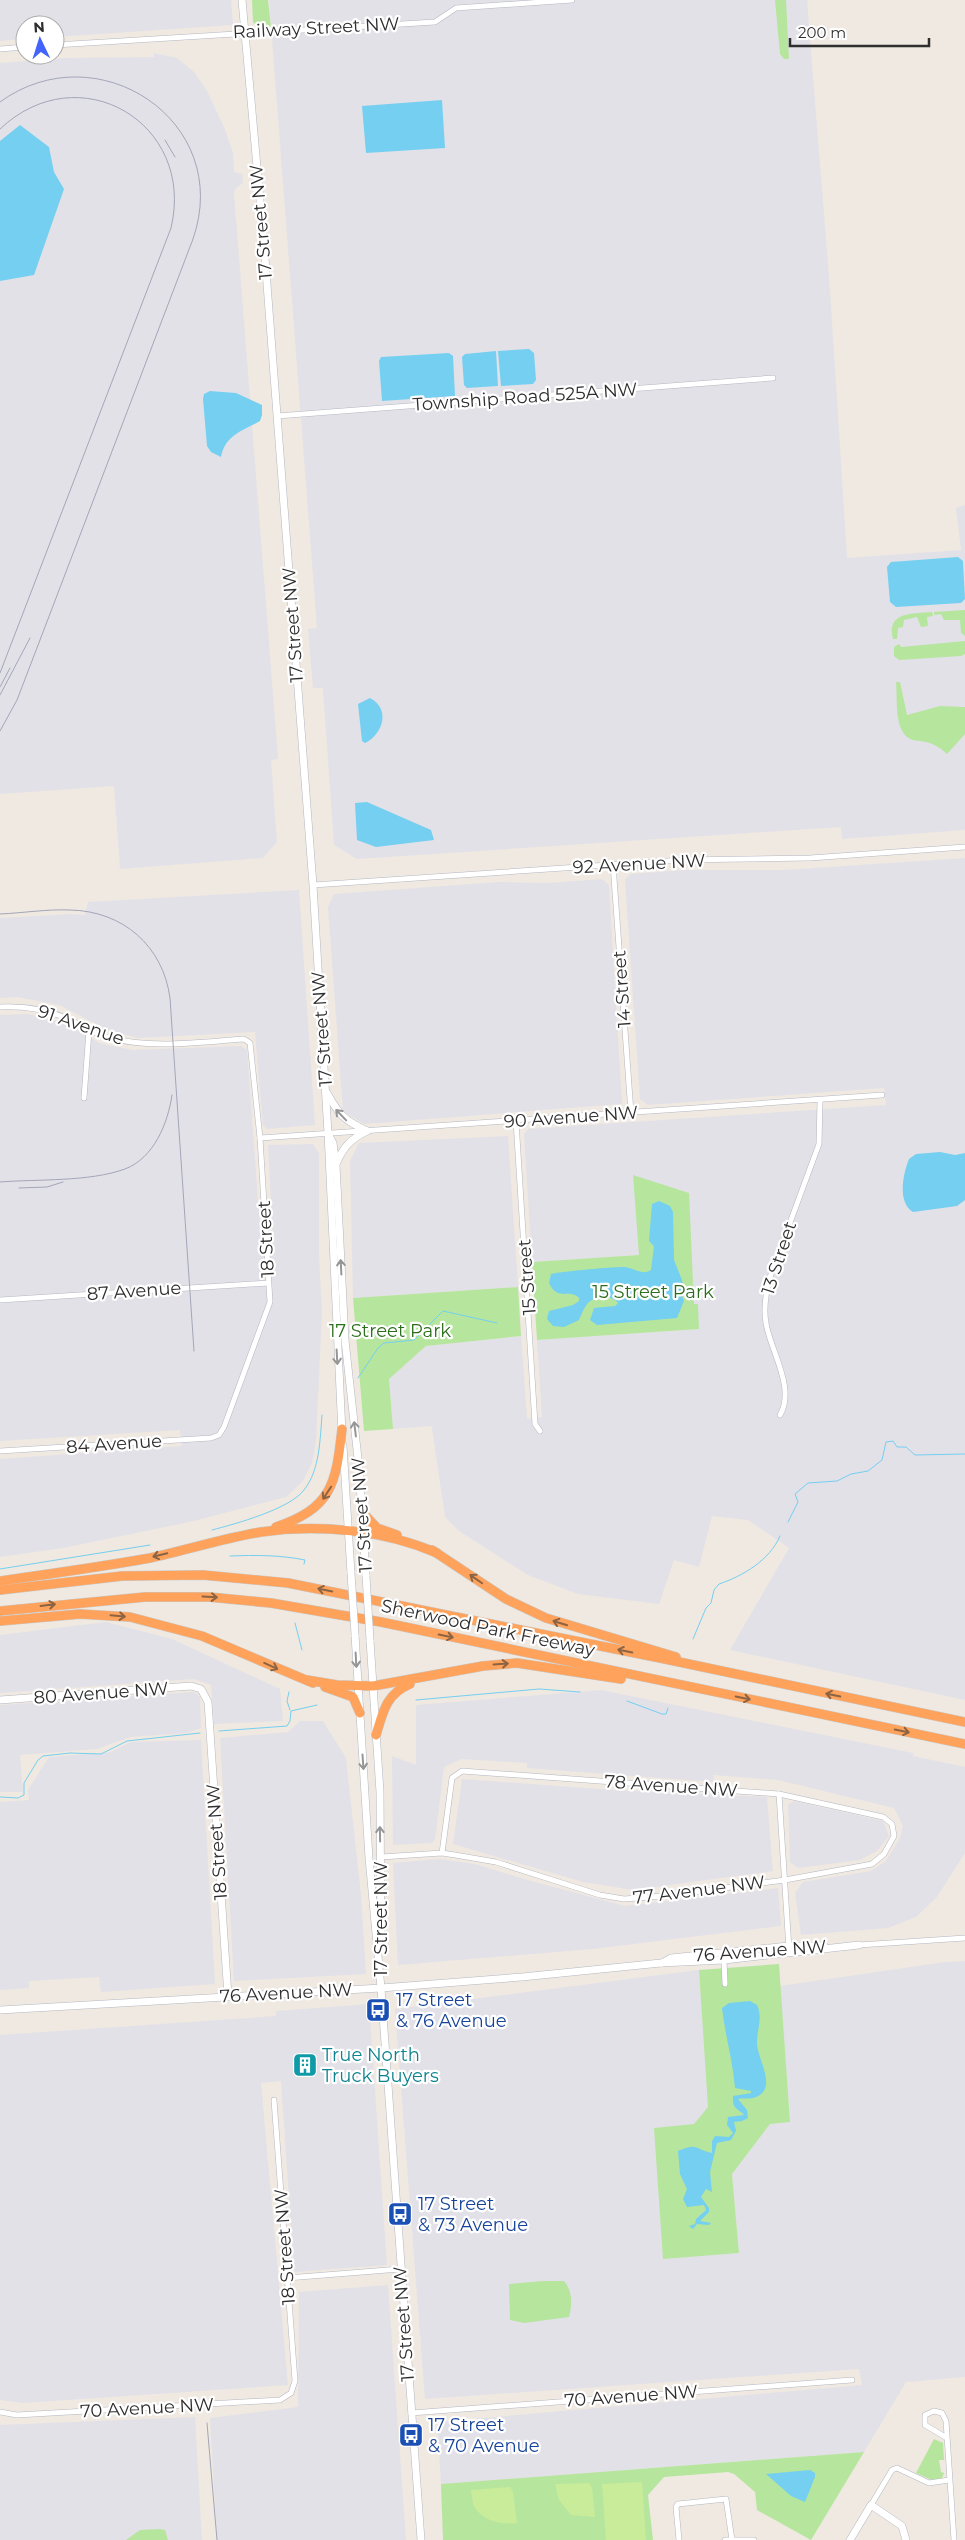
<svg xmlns="http://www.w3.org/2000/svg" width="965" height="2540" font-family="Montserrat,sans-serif">
	<style>
		.industrial { fill: #e3e1e8 }
		.green { fill: #b6e59e }
		.pitch { fill: #c9ec9a }
		.water { fill: #75cff0 }
		.lines { fill: none; stroke-linecap: round; stroke-linejoin: round }
		.stream { stroke: #75cff0; stroke-width: 1 }
		.street-casing { stroke: #b4b7c1; stroke-width: 6 }
		.secondary-casing { stroke: #b4b7c1; stroke-width: 8 }
		.highway-casing { stroke: #c9c9c9; stroke-width: 10 }
		.street { stroke: #fff; stroke-width: 5 }
		.secondary { stroke: #fff; stroke-width: 7 }
		.highway { stroke: #ffa35c; stroke-width: 9 }
		.rail { stroke: #a3a6b8; stroke-width: 1 }
		.secondary-bridge-casing { stroke: #b4b7c1; stroke-width: 8; stroke-linecap: butt }
		.secondary-bridge { stroke: #fff; stroke-width: 7 }
		.oneway { stroke: #969696 }
		.oneway2 { stroke: #8c6343 }
		.labels { text-anchor: middle; stroke-width: 4.5; stroke-linejoin: round; paint-order: stroke }
		.street-label { font-size: 18px; fill: #2e2e2e; stroke: #fff }
		.park-label { font-size: 18px; fill: #2c6e1b; stroke: #fff }
		.transit-label { font-size: 18px; fill: #164399; stroke: #fff; text-anchor: start }
		.culture-label { font-size: 18px; fill: #0d838f; stroke: #fff; text-anchor: start }
	</style>
	<rect width="100%" height="100%" fill="#efe9e1"/>
	<g class="industrial">
		<path d="M0 0H231L233 25 55 37V25H25V39L0 41Z"/>
		<path d="M269 0H807L830 290 847 558 961 550 956 508 965 505V830L842 839 841 827 357 859 334 845 323 688H313L308 629 317 628Z"/>
		<path d="M154 53 177 58 194 72 207 91 224 127 233 153 234 172 242 174 243 183 236 188 234 193 278 759 271 760 277 842 263 858 120 869 114 786 0 794V63L66 58 154 57Z"/>
		<path d="M965 858V1700L730 1650 789 1548 748 1520 712 1516 699 1567 674 1560 659 1604 578 1594 528 1575 459 1531 445 1517 432 1428 431 1426 393 1429 389 1379 426 1346 521 1336 527 1419 542 1417 537 1340 699 1329 697 1304H694L633 1175 640 1255 532 1262 524 1134 528 1129 886 1105 884 1088 648 1105 640 1099 625 880 630 874 684 870H785Z"/>
		<path d="M602 879 609 885 622 1104 364 1124 343 1111 328 907 334 894 499 882 549 883Z"/>
		<path d="M299 890 315 1125 267 1129 263 1125 255 1032 138 1038 106 1029 59 1005 17 997 0 998V918L70 914 85 915 88 902Z"/>
		<path d="M28 1014 51 1019 78 1029 99 1043 132 1050 241 1046 247 1050 261 1241H273L268 1145 313 1144 319 1153V1256L322 1312 316 1440 312 1463 303 1481 286 1497 194 1521 63 1548 0 1557V1459L182 1446 180 1430 0 1441V1015Z"/>
		<path d="M508 1136 518 1287 353 1298 350 1161 359 1143Z"/>
		<path d="M106 1622 172 1639 280 1689 283 1721 214 1724 211 1685 194 1679 0 1693V1635Z"/>
		<path d="M601 1690 913 1753V1756L965 1767V1853L937 1897 916 1917 888 1928 801 1935 795 1893 803 1882 871 1871 886 1861 900 1838 903 1826 894 1808 778 1780 714 1775 713 1782 527 1768V1763L461 1759 444 1767 435 1840 431 1843 393 1845 392 1756 416 1765V1705Z"/>
		<path d="M194 1692 200 1697 201 1728 187 1733 130 1737 97 1749 20 1755 23 1792H0V1705Z"/>
		<path d="M300 1721H323L346 1758 361 1895 366 1974 234 1981 220 1738 288 1732Z"/>
		<path d="M201 1740 215 1984 101 1992 99 1977 29 1981V1988L0 1990V1802L29 1800 28 1790 49 1757 111 1752 131 1742Z"/>
		<path d="M462 1779 612 1790 767 1797 773 1871 633 1890 583 1882 453 1844Z"/>
		<path d="M794 1801 883 1821 889 1836 877 1851 860 1860 798 1868 790 1862 788 1805Z"/>
		<path d="M439 1859 475 1864 531 1881 625 1906 778 1888 781 1926 593 1949 398 1965 393 1863Z"/>
		<path d="M965 1961V2377L906 2382 864 2452 441 2484 437 2422 862 2385 859 2369 425 2399 395 2009 699 1970 709 2107 694 2124 663 2258 739 2253 732 2174 770 2124 790 2122 780 1986 945 1962Z"/>
		<path d="M369 2004 387 2265 294 2272 281 2081 261 2083 288 2385 23 2403 0 2400V2035L276 2016V2011Z"/>
		<path d="M388 2285 406 2540H217L210 2418 298 2407 299 2292Z"/>
		<path d="M195 2417 202 2540H0V2425Z"/>
	</g>
	<g class="green">
		<path d="M252 0H268L271 27 257 26 253 22Z"/>
		<path d="M775 0H786L789 59H784L780 54Z"/>
		<path d="M965 610V636L961 633 960 620H944L941 614 934 615V612Z"/>
		<path d="M932 612 933 616 927 617 928 626 921 627 917 617 904 620 903 627 898 628 897 639H893C886 611 913 614 932 612Z"/>
		<path d="M965 641V654L961 656 899 660 894 656V647L899 644 901 647Z"/>
		<path d="M896 682H900L907 715 940 706 965 707V734L947 754C939 746 930 742 920 741 892 741 898 702 896 682Z"/>
		<path d="M633 1175 689 1193 694 1304H698L699 1329 537 1340 532 1262 639 1255Z"/>
		<path d="M518 1287 521 1336 426 1346 389 1379 393 1429 364 1431 353 1298Z"/>
		<path d="M779 1964 790 2122 770 2124 732 2174 739 2253 663 2259 654 2128 694 2124 708 2107 699 1970Z"/>
		<path d="M542 2281H564C573 2291 572 2306 569 2317L524 2323 510 2320 509 2284Z"/>
		<path d="M934 2439 943 2443 944 2460H939L941 2472 944 2473 942 2478 934 2481 916 2473Z"/>
		<path d="M864 2452 811 2540 757 2510 755 2492 734 2474 728 2472 664 2477 648 2495 653 2540H443L441 2484Z"/>
		<path d="M160 2529 165 2530 168 2540H126L140 2530Z"/>
	</g>
	<g class="pitch">
		<path d="M642 2482 646 2540H606L602 2484Z"/>
		<path d="M589 2483 592 2488 595 2517 571 2515 559 2500 555 2484Z"/>
		<path d="M510 2487 513 2492 517 2523C502 2525 482 2521 474 2506 472 2502 472 2495 471 2490Z"/>
	</g>
	<g class="water">
		<path d="M442 100 445 148 366 153 362 106Z"/>
		<path d="M20 125 49 147 54 172 64 189 34 275 0 281V141Z"/>
		<path d="M529 349 534 353 536 380 533 384 501 386 498 351Z"/>
		<path d="M496 351 498 386 467 388 464 385 462 357 465 354Z"/>
		<path d="M449 353 453 356 455 396 382 401 379 361 381 357Z"/>
		<path d="M210 391 236 393 262 405V415L260 421C242 431 225 435 221 457L211 452 207 446 203 399 204 394Z"/>
		<path d="M958 557 963 561 965 599 961 603 896 607 890 602 887 567 891 562Z"/>
		<path d="M370 698C391 709 383 734 365 743L362 741 358 704Z"/>
		<path d="M367 802 431 830 434 840 376 847 357 840 355 803Z"/>
		<path d="M940 1152 955 1155 965 1153V1200L957 1206 913 1212C897 1202 903 1174 909 1159L916 1154Z"/>
		<path d="M659 1201 670 1206 673 1212 674 1260 682 1280 683 1287 680 1291 684 1301 677 1318 597 1325 590 1320 594 1308 615 1306 618 1303C614 1298 610 1297 603 1297 587 1298 585 1307 579 1320L564 1327 553 1326 547 1319 549 1311 573 1305 579 1301V1298C569 1288 558 1302 549 1283L551 1274C556 1272 619 1266 625 1267 635 1268 642 1276 651 1270L654 1246 649 1241 652 1204Z"/>
		<path d="M750 2001 757 2005C763 2018 757 2029 757 2043 757 2059 780 2091 753 2098 748 2099 743 2098 738 2099L747 2110 748 2118 742 2121 734 2122 736 2131 731 2140 717 2143 710 2172 712 2192 706 2189 701 2197 709 2208V2212L700 2221 711 2223 709 2225 697 2224 693 2229 689 2226 695 2224 696 2219 706 2210 704 2205 687 2207 683 2199 687 2189 680 2174 678 2151C700 2142 694 2150 712 2153V2141L715 2136 729 2137 733 2133 727 2125 728 2117 744 2115C738 2108 732 2110 733 2096L751 2093V2091L735 2088C733 2061 725 2035 722 2008L729 2003Z"/>
		<path d="M810 2470 815 2473V2477L805 2502 791 2496 766 2474Z"/>
	</g>
	<g class="lines">
		<g class="stream">
			<path d="M358 1378 378 1348 384 1343 414 1340 443 1311 497 1323"/>
			<path d="M788 1522 798 1502 795 1494 808 1483 837 1481 851 1474 868 1471 882 1460 886 1442 893 1441 897 1447H906L915 1455 965 1454"/>
			<path d="M212 1530C235 1524 290 1509 304 1490 320 1470 320 1439 322 1415"/>
			<path d="M230 1556C255 1555 281 1555 305 1560L304 1564"/>
			<path d="M0 1569 150 1545"/>
			<path d="M295 1623 302 1650"/>
			<path d="M693 1639 706 1608 711 1603 714 1590 719 1584C743 1576 770 1560 780 1536"/>
			<path d="M289 1692 287 1701 290 1710"/>
			<path d="M416 1700 539 1689 580 1692"/>
			<path d="M627 1701 662 1714H666L668 1708"/>
			<path d="M219 1731 287 1726 290 1721 291 1711 317 1705"/>
			<path d="M0 1797 18 1798 24 1795V1783L38 1760 43 1756 70 1753 101 1754 127 1741 200 1733"/>
		</g>
		<defs>
			<g id="street">
				<path d="M55 45 435 22 456 8 572 0"/>
				<path d="M0 49 25 47"/>
				<path d="M277 416 773 378"/>
				<path d="M613 864 631 1113"/>
				<path d="M313 885 682 860 810 858 965 847"/>
				<path d="M0 1007C24 1006 46 1009 68 1019 82 1025 94 1034 110 1038 154 1049 199 1042 244 1039L250 1043 260 1138 270 1302 224 1427 219 1435 211 1438 0 1451"/>
				<path d="M84 1098 89 1031"/>
				<path d="M516 1121 535 1424 540 1431"/>
				<path d="M260 1138 882 1095"/>
				<path d="M0 1300 268 1283"/>
				<path d="M780 1415C796 1388 770 1350 766 1323 763 1307 766 1292 770 1277L819 1144 820 1101"/>
				<path d="M779 1794 789 1949"/>
				<path d="M381 1857 442 1853 455 1855 496 1862 600 1895 624 1899 664 1896 785 1880 872 1864 884 1854 894 1836 892 1824 883 1817 779 1794 462 1771 452 1778 442 1853"/>
				<path d="M859 1945 965 1938"/>
				<path d="M724 1960 725 1984"/>
				<path d="M287 2278 400 2269"/>
				<path d="M0 2412 17 2415 280 2400 291 2393 295 2381 274 2100"/>
				<path d="M411 2413 852 2380"/>
				<path d="M947 2438 925 2425V2415L934 2411 942 2413 946 2421 954 2540"/>
				<path d="M871 2505 892 2470 897 2468 929 2483 949 2480"/>
				<path d="M679 2540 676 2507 678 2504 726 2499 732 2540"/>
				<path d="M725 2540H754"/>
			</g>
			<g id="secondary">
				<path d="M242 0 264 245 313 885 328 1133 342 1433"/>
				<path d="M327 1093C339 1115 344 1120 367 1131"/>
				<path d="M328 1134 333 1143 336 1165 345 1340 359 1468 366 1576"/>
				<path d="M337 1162C344 1146 351 1139 367 1131"/>
				<path d="M343 1446 351 1573"/>
				<path d="M355 1635 369 1858 381 1988 421 2540"/>
				<path d="M370 1640 380 1792 381 1950"/>
				<path d="M0 1700 191 1686 201 1689 208 1702 228 1996"/>
				<path d="M662 1963 671 1958 789 1946H824"/>
				<path d="M0 2010 381 1988 522 1977 661 1963 724 1960 859 1945"/>
				<path d="M850 2540 871 2505 902 2526 906 2540"/>
			</g>
			<g id="highway">
				<path d="M362 1512 377 1528 397 1535"/>
				<path d="M276 1527C332 1508 336 1484 342 1429"/>
				<path d="M432 1550 506 1599 546 1618 676 1657"/>
				<path d="M0 1581C50 1574 100 1567 150 1558 187 1550 224 1538 261 1532 319 1524 384 1530 437 1553"/>
				<path d="M0 1590 122 1576 203 1575 288 1583 665 1659 965 1722"/>
				<path d="M0 1611 145 1597H209L271 1603 381 1622 965 1744"/>
				<path d="M0 1621 80 1614 130 1617 202 1636 313 1683"/>
				<path d="M307 1680 337 1685 373 1686 483 1666 517 1663 621 1679"/>
				<path d="M325 1687 353 1697 360 1713"/>
				<path d="M376 1735C383 1712 386 1694 410 1684"/>
			</g>
		</defs>
		<use href="#street" class="street-casing"/>
		<use href="#secondary" class="secondary-casing"/>
		<use href="#highway" class="highway-casing"/>
		<use href="#street" class="street"/>
		<use href="#secondary" class="secondary"/>
		<use href="#highway" class="highway"/>
		<g class="rail">
			<path d="M0 102C97 31 234 121 193 239L40 640 17 700 0 731"/>
			<path d="M0 129C79 54 196 123 171 228L0 673"/>
			<path d="M165 140 175 157"/>
			<path d="M0 687 10 668"/>
			<path d="M0 695 30 638"/>
			<path d="M0 914C23 913 47 909 70 910 123 911 163 946 170 998L194 1351"/>
			<path d="M0 1182C38 1179 89 1182 125 1169 154 1158 168 1123 172 1095"/>
			<path d="M19 1188 47 1187 63 1182"/>
			<path d="M207 2423 217 2540"/>
		</g>
		<defs>
			<g id="secondary-bridge">
				<path d="M351 1573 355 1635"/>
				<path d="M366 1576 370 1640"/>
			</g>
		</defs>
		<use href="#secondary-bridge" class="secondary-bridge-casing"/>
		<use href="#secondary-bridge" class="secondary-bridge"/>
	</g>
	<defs><path id="oneway-shaft" d="M-6 0H5M1.5-3L5.5 0L1.5 3" fill="none" stroke-width="1.6" stroke-linecap="round" stroke-linejoin="round" transform="scale(1.25)"/></defs>
	<g class="oneway">
		<use href="#oneway-shaft" transform="translate(341 1115) rotate(-134)"/>
		<use href="#oneway-shaft" transform="translate(341 1267) rotate(-93)"/>
		<use href="#oneway-shaft" transform="translate(337 1357) rotate(87)"/>
		<use href="#oneway-shaft" transform="translate(355 1429) rotate(-97)"/>
		<use href="#oneway-shaft" transform="translate(356 1660) rotate(87)"/>
		<use href="#oneway-shaft" transform="translate(363 1762) rotate(86)"/>
		<use href="#oneway-shaft" transform="translate(380 1834) rotate(-91)"/>
	</g>
	<g class="oneway2">
		<use href="#oneway-shaft" transform="translate(327 1493) rotate(123)"/>
		<use href="#oneway-shaft" transform="translate(160 1555) rotate(167)"/>
		<use href="#oneway-shaft" transform="translate(476 1579) rotate(-145)"/>
		<use href="#oneway-shaft" transform="translate(325 1590) rotate(-169)"/>
		<use href="#oneway-shaft" transform="translate(210 1597) rotate(3)"/>
		<use href="#oneway-shaft" transform="translate(48 1605) rotate(-7)"/>
		<use href="#oneway-shaft" transform="translate(118 1616) rotate(5)"/>
		<use href="#oneway-shaft" transform="translate(560 1623) rotate(-163)"/>
		<use href="#oneway-shaft" transform="translate(446 1636) rotate(12)"/>
		<use href="#oneway-shaft" transform="translate(625 1651) rotate(-169)"/>
		<use href="#oneway-shaft" transform="translate(501 1664) rotate(-4)"/>
		<use href="#oneway-shaft" transform="translate(271 1666) rotate(25)"/>
		<use href="#oneway-shaft" transform="translate(833 1695) rotate(-168)"/>
		<use href="#oneway-shaft" transform="translate(743 1698) rotate(12)"/>
		<use href="#oneway-shaft" transform="translate(902 1731) rotate(12)"/>
	</g>
	<defs>
		<symbol id="bus-square" viewBox="-11 -11 22 22"><rect x="-9" y="-9" width="18" height="18" rx="4" fill="#1a4fb4" stroke="#fff"/><path d="M-5-6H5V4H4V6H2V4H-2V6H-4V4H-5ZM-3.5-4V0h7V-4ZM-3.5 1.2v1.5H-2V1.2ZM2 1.2v1.5H3.5V1.2Z" fill="#fff"/></symbol>
		<symbol id="building-square" viewBox="-11 -11 22 22"><rect x="-9" y="-9" width="18" height="18" rx="4" fill="#0f9aa8" stroke="#fff"/><path d="M-4-6H4V6H1V3H-1V6H-4ZM-2.5-4.3h1.7v1.8h-1.7ZM.8-4.3h1.7v1.8H.8ZM-2.5-1h1.7V.8h-1.7ZM.8-1h1.7V.8H.8Z" fill="#fff"/></symbol>
	</defs>
	<g fill-rule="evenodd">
		<use href="#bus-square" x="364" y="1996" width="28" height="28"/>
		<use href="#building-square" x="291" y="2051" width="28" height="28"/>
		<use href="#bus-square" x="386" y="2200" width="28" height="28"/>
		<use href="#bus-square" x="397" y="2421" width="28" height="28"/>
	</g>
	<g class="labels">
		<g class="street-label">
			<text transform="translate(316 28) rotate(-3)" y="6">Railway Street NW</text>
			<text transform="translate(261 222) rotate(-95)" y="6">17 Street NW</text>
			<text transform="translate(525 397) rotate(-4)" y="6">Township Road 525A NW</text>
			<text transform="translate(293 625) rotate(-94)" y="6">17 Street NW</text>
			<text transform="translate(639 864) rotate(-3)" y="6">92 Avenue NW</text>
			<text transform="translate(622 989) rotate(-94)" y="6">14 Street</text>
			<text transform="translate(81 1025) rotate(19)" y="6">91 Avenue</text>
			<text transform="translate(322 1029) rotate(-94)" y="6">17 Street NW</text>
			<text transform="translate(571 1117) rotate(-4)" y="6">90 Avenue NW</text>
			<text transform="translate(266 1239) rotate(-93)" y="6">18 Street</text>
			<text transform="translate(779 1258) rotate(-72)" y="6">13 Street</text>
			<text transform="translate(527 1277) rotate(-94)" y="6">15 Street</text>
			<text transform="translate(134 1291) rotate(-4)" y="6">87 Avenue</text>
			<text transform="translate(114 1444) rotate(-4)" y="6">84 Avenue</text>
			<text transform="translate(362 1515) rotate(-94)" y="6">17 Street NW</text>
			<text transform="translate(488 1628) rotate(12)" y="6">Sherwood Park Freeway</text>
			<text transform="translate(101 1693) rotate(-4)" y="6">80 Avenue NW</text>
			<text transform="translate(671 1786) rotate(4)" y="6">78 Avenue NW</text>
			<text transform="translate(217 1842) rotate(-94)" y="6">18 Street NW</text>
			<text transform="translate(699 1890) rotate(-7)" y="6">77 Avenue NW</text>
			<text transform="translate(381 1919) rotate(-90)" y="6">17 Street NW</text>
			<text transform="translate(760 1951) rotate(-4)" y="6">76 Avenue NW</text>
			<text transform="translate(286 1993) rotate(-3)" y="6">76 Avenue NW</text>
			<text transform="translate(285 2247) rotate(-94)" y="6">18 Street NW</text>
			<text transform="translate(404 2324) rotate(-94)" y="6">17 Street NW</text>
			<text transform="translate(631 2396) rotate(-4)" y="6">70 Avenue NW</text>
			<text transform="translate(147 2408) rotate(-3)" y="6">70 Avenue NW</text>
		</g>
		<g class="park-label">
			<text x="653" y="1298">15 Street Park</text>
			<text x="390" y="1337">17 Street Park</text>
		</g>
		<g class="transit-label">
			<text x="396" y="2006">17 Street<tspan x="396" dy="21">&amp; 76 Avenue</tspan></text>
			<text x="418" y="2210">17 Street<tspan x="418" dy="21">&amp; 73 Avenue</tspan></text>
			<text x="428" y="2431">17 Street<tspan x="428" dy="21">&amp; 70 Avenue</tspan></text>
		</g>
		<g class="culture-label">
			<text x="322" y="2061">True North<tspan x="322" dy="21">Truck Buyers</tspan></text>
		</g>
	</g>
	<g transform="translate(40 40) rotate(356)"><circle r="24" fill="#ffffff" stroke="#ababab"/>
	<path d="M0-4L9 19L0 12L-9 19Z" fill="#4264fb"/>
	<text y="-8" font-size="14" font-weight="bold" text-anchor="middle" fill="#2e2e2e">N</text>
	</g>
	<path d="M790 38v8h139v-8" fill="none" stroke="#2e2e2e" stroke-width="2.5"/>
	<text x="798" y="38" font-size="15" fill="#2e2e2e" stroke="#ffffff" stroke-width="4" paint-order="stroke">200 m</text>
</svg>
